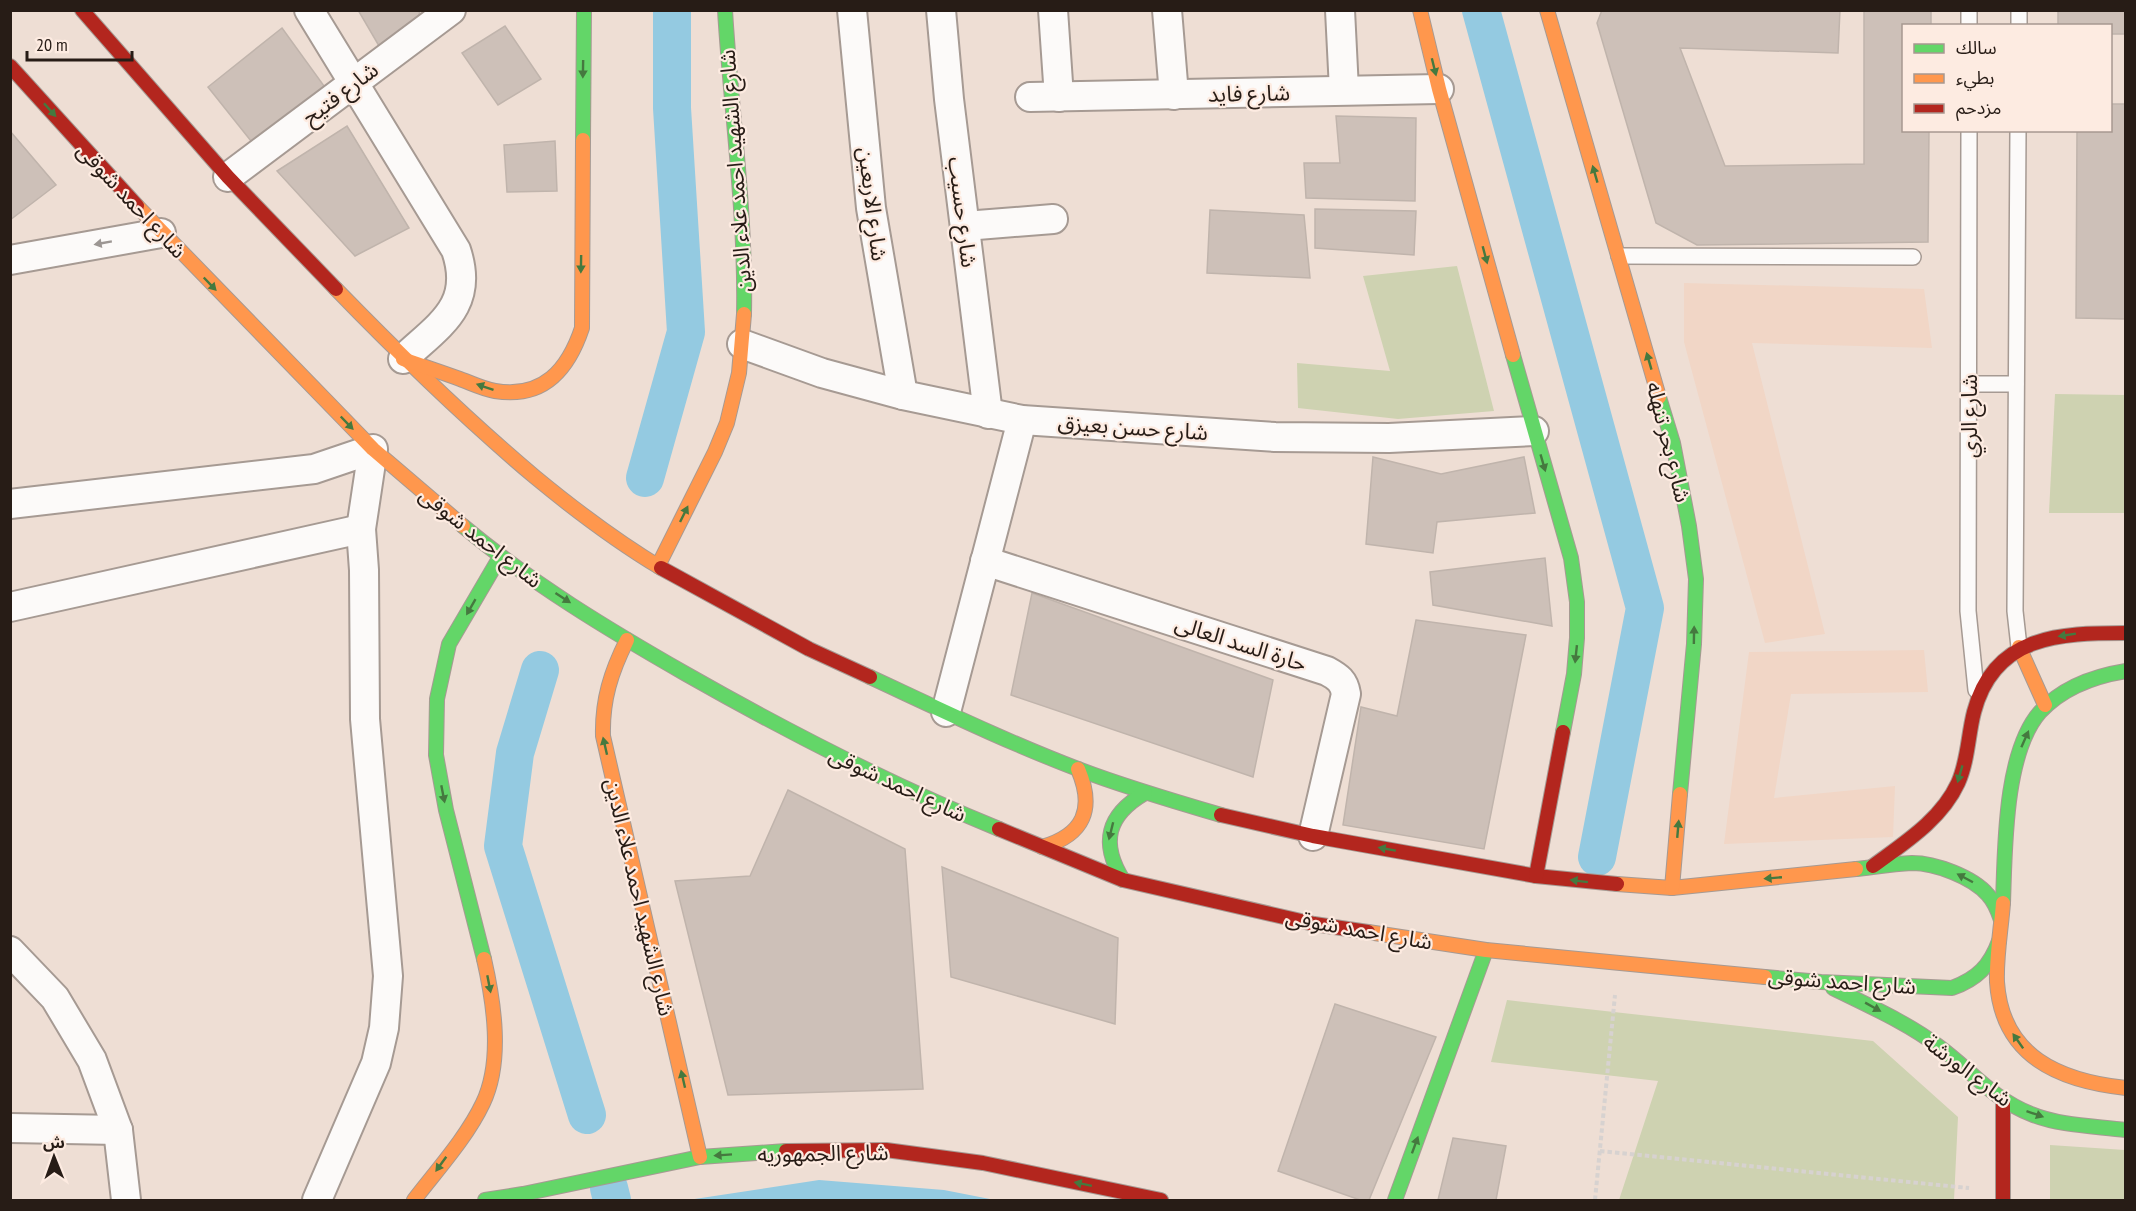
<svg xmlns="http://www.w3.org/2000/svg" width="2136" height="1211" font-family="'PT Sans Narrow','Noto Sans Arabic',sans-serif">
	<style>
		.built { fill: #f1d6c6 }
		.green { fill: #ced2b1 }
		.water { fill: #94cae1 }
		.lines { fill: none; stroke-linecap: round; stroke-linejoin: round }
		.canal { stroke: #94cae1; stroke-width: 38 }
		.building { fill: #cdc0b8; stroke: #c0b4ac; stroke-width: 1.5 }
		.lane-casing { stroke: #a69a93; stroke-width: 18 }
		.street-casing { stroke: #a69a93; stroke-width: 32 }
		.fast-casing { stroke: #a69a93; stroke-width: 16 }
		.slow-casing { stroke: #a69a93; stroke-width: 16 }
		.jam-casing { stroke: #a69a93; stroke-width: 16 }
		.path { stroke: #d7d2d0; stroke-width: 4; stroke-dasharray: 4.5 3; stroke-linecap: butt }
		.lane { stroke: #fcfaf9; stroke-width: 15 }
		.street { stroke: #fcfaf9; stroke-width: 28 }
		.fast { stroke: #63d668; stroke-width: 14 }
		.slow { stroke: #ff974d; stroke-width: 14 }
		.jam { stroke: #b3261e; stroke-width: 14 }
		.oneway { fill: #45793f }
		.oneway2 { fill: #9c9693 }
		.labels { text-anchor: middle; stroke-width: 4.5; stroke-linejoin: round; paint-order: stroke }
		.street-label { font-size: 22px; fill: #271c16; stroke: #fdebe1 }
	</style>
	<rect width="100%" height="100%" fill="#eeded4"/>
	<g class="built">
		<path d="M1684 283 1924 289 1932 348 1752 343 1825 634 1765 643 1684 342Z"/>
		<path d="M1924 650 1928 692 1791 694 1774 798 1895 786 1893 837 1724 844 1749 652Z"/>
	</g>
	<g class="green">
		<path d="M1457 266 1494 411 1398 419 1298 408 1297 363 1390 371 1363 276Z"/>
		<path d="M2055 394 2125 395V513H2049Z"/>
		<path d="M1507 1000 1873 1041 1958 1117 1954 1200H1619L1658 1081 1491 1062Z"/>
		<path d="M2050 1145 2125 1150V1200H2050Z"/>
	</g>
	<path class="water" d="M819 1180 944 1190 995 1200H688Z"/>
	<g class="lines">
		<g class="canal">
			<path d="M1481 10 1645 608 1597 857"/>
			<path d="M645 478 686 332 672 108V10"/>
			<path d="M540 670 515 753 503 846 587 1115"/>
			<path d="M609 1188 612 1200"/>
		</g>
	</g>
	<g class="building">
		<path d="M358 10H420L417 23 382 51Z"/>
		<path d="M1602 10H1840L1838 53 1680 48 1725 166 1864 164V10H1931V26H1904V130H1929L1928 242 1697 245 1656 223 1597 23Z"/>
		<path d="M2058 10H2126V34H2110V26H2058Z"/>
		<path d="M505 26 541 79 498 105 462 53Z"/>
		<path d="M282 28 332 97 255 146 208 87Z"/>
		<path d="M2110 104H2126V319L2076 318 2077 130H2110Z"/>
		<path d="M1336 116 1416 118 1415 201 1306 198 1304 163H1340Z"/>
		<path d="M347 126 409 228 355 256 277 171Z"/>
		<path d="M10 131 56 185 10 220Z"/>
		<path d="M555 141 557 191 507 192 504 145Z"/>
		<path d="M1315 209 1416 211 1414 255 1315 248Z"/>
		<path d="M1210 210 1304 215 1310 278 1207 273Z"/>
		<path d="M1373 457 1441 474 1524 457 1535 513 1437 522 1433 553 1366 544Z"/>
		<path d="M1545 558 1552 626 1433 605 1430 572Z"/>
		<path d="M1032 593 1273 680 1253 777 1011 695Z"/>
		<path d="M1416 620 1526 635 1484 849 1343 825 1361 707 1397 716Z"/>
		<path d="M788 790 905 849 923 1089 728 1095 675 881 750 876Z"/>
		<path d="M942 867 1118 938 1115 1024 951 977Z"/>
		<path d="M1335 1004 1436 1037 1369 1200H1360L1278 1171Z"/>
		<path d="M1453 1138 1506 1146 1496 1200H1438Z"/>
	</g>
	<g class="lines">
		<defs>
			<g id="lane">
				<path d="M1969 10V26"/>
				<path d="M2019 26V10"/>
				<path d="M1969 130 1968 611 1976 690"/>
				<path d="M2018 130 2015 611 2019 647"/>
				<path d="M1619 256 1913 257"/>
				<path d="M1970 384H2016"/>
			</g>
			<g id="street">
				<path d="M309 10 456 250C475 306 439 325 403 359"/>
				<path d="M852 10 871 208 903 395"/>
				<path d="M941 10 949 99 988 414"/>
				<path d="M1053 10 1059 97"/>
				<path d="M1167 10 1174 95"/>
				<path d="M1340 10 1344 90"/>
				<path d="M1030 97 1439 89"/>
				<path d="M228 177 451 10"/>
				<path d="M965 226 1053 219"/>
				<path d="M10 260 161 233"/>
				<path d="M742 344 822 373 903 395 1022 420 1275 437 1389 438 1534 431"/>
				<path d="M10 504 314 469 373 449 361 529 364 570 365 719 388 976 384 1028 376 1063 317 1200"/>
				<path d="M985 561 1327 671C1338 677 1344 681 1346 694L1313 836"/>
				<path d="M10 607 361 529"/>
				<path d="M946 712 1022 420"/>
				<path d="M10 951 55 998 92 1060 118 1130 126 1200"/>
				<path d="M10 1128 118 1130"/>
			</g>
			<g id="fast">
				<path d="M725 10C731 111 746 212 744 314"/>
				<path d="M583 140 584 10"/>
				<path d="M1513 355 1571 558 1577 602V638L1574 674 1563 732"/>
				<path d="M1659 397 1673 443 1689 526 1696 579 1694 644 1680 794"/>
				<path d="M463 526C531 583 609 630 686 674 788 732 891 785 999 829"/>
				<path d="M870 677C939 709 1007 742 1078 769 1125 787 1173 801 1221 815"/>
				<path d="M1856 869C1874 867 1893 864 1912 863 1935 863 1973 877 1988 895 1995 902 1998 911 2001 920"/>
				<path d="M1123 880C1100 843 1107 815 1145 793"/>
				<path d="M2003 903C2005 850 2004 753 2040 712 2062 688 2095 676 2126 671"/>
				<path d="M484 959 446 810 436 755 437 699 449 644 500 557"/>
				<path d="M1765 977 1821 982 1952 988C1977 979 1990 966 1999 941"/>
				<path d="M1833 988C1869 1006 1906 1022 1938 1046 1971 1070 1991 1098 2031 1114 2060 1126 2095 1126 2126 1130"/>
				<path d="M485 1200 523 1194 700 1157 786 1151"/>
				<path d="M1395 1200 1486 950"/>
			</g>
			<g id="slow">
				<path d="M1420 10 1439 89 1513 355"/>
				<path d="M1547 10 1659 397"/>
				<path d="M137 206 373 449 463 526"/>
				<path d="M336 289C400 355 465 418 535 477 575 510 616 541 661 568"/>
				<path d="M403 359C422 366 441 372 460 379 471 383 483 389 495 391 543 399 568 370 582 328L583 140"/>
				<path d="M658 566 715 452 727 423 739 373 744 314"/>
				<path d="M627 640C611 672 602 700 603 736L700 1157"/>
				<path d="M2019 647 2045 705"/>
				<path d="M1042 847C1084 835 1095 809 1078 769"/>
				<path d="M1617 884 1672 888 1856 869"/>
				<path d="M1672 888 1680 794"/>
				<path d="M2003 903C2001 930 1996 956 1997 982 2002 1057 2060 1081 2126 1088"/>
				<path d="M1368 932 1486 950 1765 977"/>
				<path d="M414 1200C437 1170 467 1137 483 1103 503 1061 494 1003 484 959"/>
			</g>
			<g id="jam">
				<path d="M82 10 228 177 336 289"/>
				<path d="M10 66 137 206"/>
				<path d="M661 568 809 649 870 677"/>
				<path d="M1221 815 1313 836 1536 876 1617 884"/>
				<path d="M999 829 1123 880 1314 924 1368 932"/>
				<path d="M1873 866C1904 843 1941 820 1958 783 1968 761 1968 735 1974 712 1994 635 2060 633 2126 633"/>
				<path d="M1536 876 1563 732"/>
				<path d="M2003 1101V1200"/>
				<path d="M786 1151 886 1150 983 1163 1161 1200"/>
			</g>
		</defs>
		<use href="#lane" class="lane-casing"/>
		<use href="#street" class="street-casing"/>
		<use href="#fast" class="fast-casing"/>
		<use href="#slow" class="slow-casing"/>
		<use href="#jam" class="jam-casing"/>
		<g class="path">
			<path d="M1600 1151 1969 1188"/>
			<path d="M1595 1200 1615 995"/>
		</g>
		<use href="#lane" class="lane"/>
		<use href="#street" class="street"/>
		<use href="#fast" class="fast"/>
		<use href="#slow" class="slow"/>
		<use href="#jam" class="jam"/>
	</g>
	<defs><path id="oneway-solid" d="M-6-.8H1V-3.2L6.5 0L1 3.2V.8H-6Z" transform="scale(1.5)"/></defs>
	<g class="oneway">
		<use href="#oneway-solid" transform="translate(1434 67) rotate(76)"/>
		<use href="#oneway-solid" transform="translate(583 69) rotate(91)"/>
		<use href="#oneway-solid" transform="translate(50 110) rotate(48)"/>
		<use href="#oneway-solid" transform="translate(1595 174) rotate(-106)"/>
		<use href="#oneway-solid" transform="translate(1485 255) rotate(75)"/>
		<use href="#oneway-solid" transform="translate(581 264) rotate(91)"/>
		<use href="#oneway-solid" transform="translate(210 284) rotate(46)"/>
		<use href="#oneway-solid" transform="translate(1649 361) rotate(-106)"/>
		<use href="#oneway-solid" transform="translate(485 387) rotate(-161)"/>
		<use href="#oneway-solid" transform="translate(347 423) rotate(46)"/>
		<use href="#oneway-solid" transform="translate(1543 463) rotate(74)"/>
		<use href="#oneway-solid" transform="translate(684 514) rotate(-64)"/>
		<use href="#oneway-solid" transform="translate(563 598) rotate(33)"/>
		<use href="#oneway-solid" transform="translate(471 607) rotate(120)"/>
		<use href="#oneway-solid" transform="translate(1694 635) rotate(-89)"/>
		<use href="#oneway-solid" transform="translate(2067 635) rotate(171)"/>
		<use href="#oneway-solid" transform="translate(1576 654) rotate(96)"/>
		<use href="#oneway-solid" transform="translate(2025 739) rotate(-66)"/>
		<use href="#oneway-solid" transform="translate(605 746) rotate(-103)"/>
		<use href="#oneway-solid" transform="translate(1960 774) rotate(106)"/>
		<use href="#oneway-solid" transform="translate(443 794) rotate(79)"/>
		<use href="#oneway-solid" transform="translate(1678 829) rotate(-85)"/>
		<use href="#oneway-solid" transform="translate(1111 831) rotate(104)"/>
		<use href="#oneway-solid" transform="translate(1387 849) rotate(-170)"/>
		<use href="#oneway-solid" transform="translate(1773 878) rotate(175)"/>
		<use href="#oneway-solid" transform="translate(1965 878) rotate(-152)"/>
		<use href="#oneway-solid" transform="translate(1579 881) rotate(-173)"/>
		<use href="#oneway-solid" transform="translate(489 984) rotate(79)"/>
		<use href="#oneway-solid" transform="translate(1873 1007) rotate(29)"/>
		<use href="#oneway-solid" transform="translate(2018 1041) rotate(-125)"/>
		<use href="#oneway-solid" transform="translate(683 1079) rotate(-103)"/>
		<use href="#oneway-solid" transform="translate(2035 1114) rotate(19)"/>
		<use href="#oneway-solid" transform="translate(1415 1145) rotate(-70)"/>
		<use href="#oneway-solid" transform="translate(723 1155) rotate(176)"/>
		<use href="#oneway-solid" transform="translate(441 1164) rotate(126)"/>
		<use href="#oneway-solid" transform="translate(1083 1184) rotate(-168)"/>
	</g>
	<use class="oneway2" href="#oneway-solid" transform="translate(103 243) rotate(170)"/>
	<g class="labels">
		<g class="street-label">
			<text transform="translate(340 93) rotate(-37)" y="8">شارع فتيح</text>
			<text transform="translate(1249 93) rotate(-1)" y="8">شارع فايد</text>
			<text transform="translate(735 171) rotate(-94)" y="8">شارع الشهيد احمد علاء الدين</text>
			<text transform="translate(132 200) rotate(47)" y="8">شارع احمد شوقى</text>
			<text transform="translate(873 204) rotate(83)" y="8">شارع الاربعين</text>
			<text transform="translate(963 212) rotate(83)" y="8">شارع حسيب</text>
			<text transform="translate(1969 416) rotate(-90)" y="8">شارع الري</text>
			<text transform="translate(1133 427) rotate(4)" y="8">شارع حسن بعيزق</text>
			<text transform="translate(1669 442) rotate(76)" y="8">شارع بحر تنهله</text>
			<text transform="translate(481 537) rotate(38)" y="8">شارع احمد شوقى</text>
			<text transform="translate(1241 643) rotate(18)" y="8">حارة السد العالى</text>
			<text transform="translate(898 784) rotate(25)" y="8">شارع احمد شوقى</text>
			<text transform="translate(640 897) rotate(77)" y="8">شارع الشهيد احمد علاء الدين</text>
			<text transform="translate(1359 929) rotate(10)" y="8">شارع احمد شوقى</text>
			<text transform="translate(1842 981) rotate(4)" y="8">شارع احمد شوقى</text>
			<text transform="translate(1968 1070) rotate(37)" y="8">شارع الورشة</text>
			<text transform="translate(823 1153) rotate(-1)" y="8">شارع الجمهوريه</text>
		</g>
	</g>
	<rect width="2136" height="1211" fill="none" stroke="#271c16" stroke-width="24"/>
	<rect x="1902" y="24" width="210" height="108" fill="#fdebe1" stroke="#a79890" stroke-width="1.5"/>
	<rect x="1914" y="44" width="30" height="9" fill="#63d668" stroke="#a79890" stroke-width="1.5"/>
	<text x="1956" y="54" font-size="18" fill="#271c16">سالك</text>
	<rect x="1914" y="74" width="30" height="9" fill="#ff974d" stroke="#a79890" stroke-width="1.5"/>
	<text x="1956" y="84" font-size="18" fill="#271c16">بطيء</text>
	<rect x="1914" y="104" width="30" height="9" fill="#b3261e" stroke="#a79890" stroke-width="1.5"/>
	<text x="1956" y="114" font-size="18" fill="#271c16">مزدحم</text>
	<g transform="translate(54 1157) rotate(359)" stroke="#fdebe1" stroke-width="4.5" paint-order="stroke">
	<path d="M0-4.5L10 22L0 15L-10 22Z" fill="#271c16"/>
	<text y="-9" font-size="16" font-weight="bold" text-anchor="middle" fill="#271c16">ش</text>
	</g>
	<path d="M27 51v9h105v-9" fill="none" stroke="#271c16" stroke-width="3"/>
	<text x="36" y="51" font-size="18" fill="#271c16" stroke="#fdebe1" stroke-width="4.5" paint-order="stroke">20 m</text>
</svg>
